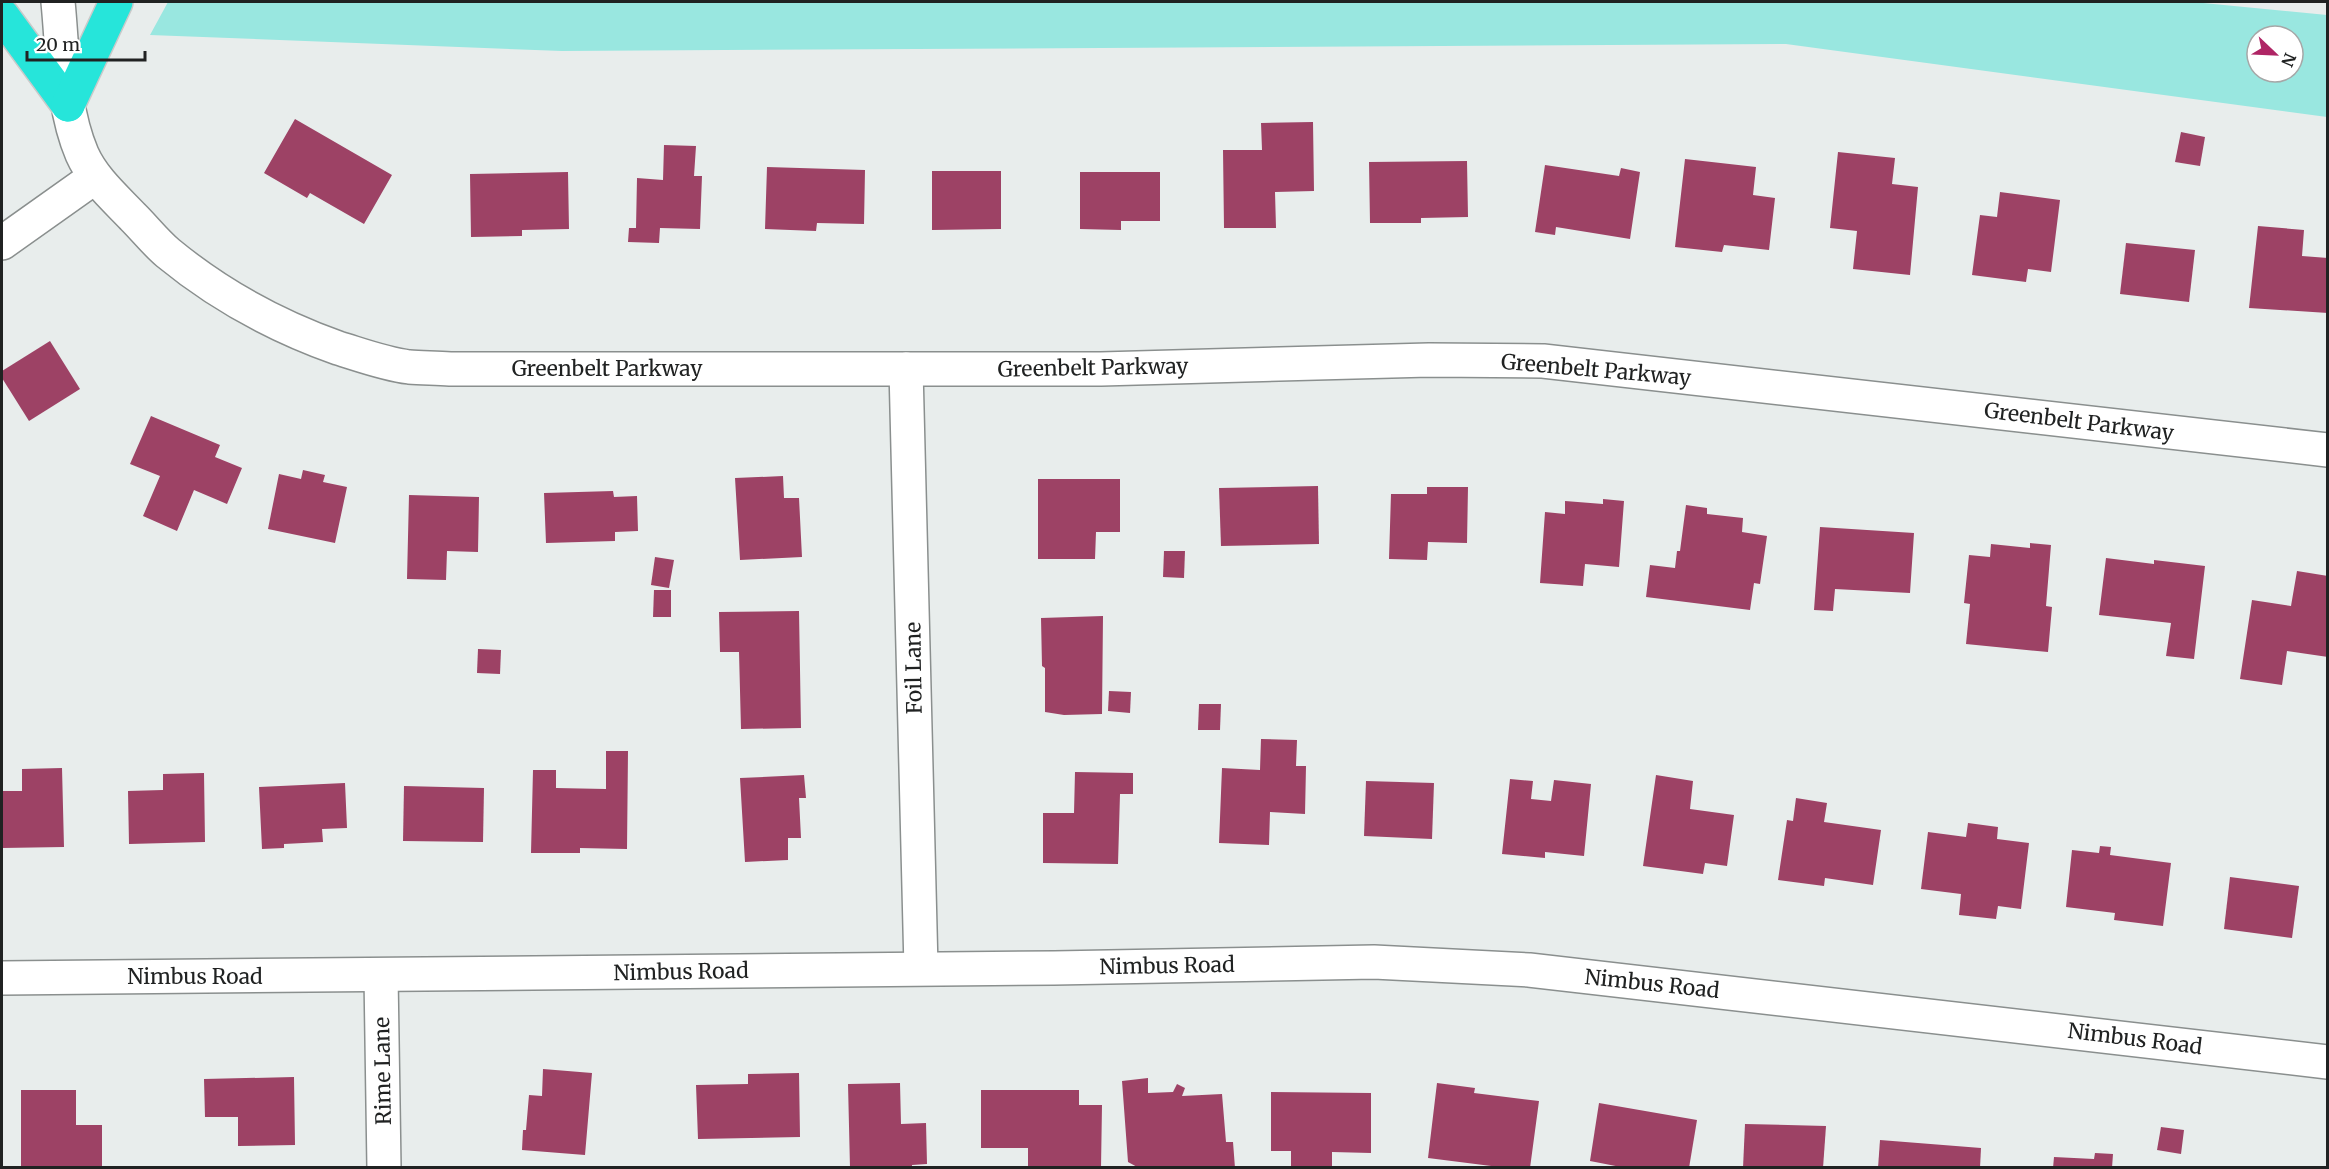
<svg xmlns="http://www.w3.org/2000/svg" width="2329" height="1169" font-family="Merriweather,serif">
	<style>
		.green { fill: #99e7e0; fill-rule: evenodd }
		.building { fill: #9d4265 }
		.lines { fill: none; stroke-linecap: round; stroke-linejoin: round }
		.minor-casing { stroke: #8a8f8e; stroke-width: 36 }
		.highway-casing { stroke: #c9caca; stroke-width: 36 }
		.minor { stroke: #fff; stroke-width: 33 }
		.highway { stroke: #26e5da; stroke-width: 33 }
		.labels { text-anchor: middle; stroke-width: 6; stroke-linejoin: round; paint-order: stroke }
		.street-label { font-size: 21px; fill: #202222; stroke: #fff }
	</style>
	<rect width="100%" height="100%" fill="#e8edec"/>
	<path class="green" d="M168 2H2193L2327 15V117L1786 44 562 51 150 35ZM2257 36H2293V72H2257Z"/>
	<g class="building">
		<path d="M295 119 392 175 364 224 310 193 307 198 264 173Z"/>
		<path d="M1313 122 1314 191 1275 192 1276 228H1224L1223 150H1262L1261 123Z"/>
		<path d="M2181 132 2205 137 2200 166 2175 162Z"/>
		<path d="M664 145 696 146 694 176H702L700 229 660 228 659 243 628 242 629 228H636L637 178 663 180Z"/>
		<path d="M1838 152 1895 158 1892 184 1918 187 1910 275 1853 269 1857 231 1830 228Z"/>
		<path d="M1685 159 1756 167 1753 195 1775 198 1769 250 1724 245 1722 252 1675 247Z"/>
		<path d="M1467 161 1468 217 1421 218V223H1370L1369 162Z"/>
		<path d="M1545 165 1619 176 1621 168 1640 172 1630 239 1556 227 1555 235 1535 232Z"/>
		<path d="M767 167 865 170 864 224 817 223 816 231 765 229Z"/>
		<path d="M932 171H1001V229L932 230Z"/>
		<path d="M568 172 569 229 522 230V236L471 237 470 174Z"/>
		<path d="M1080 172H1160V221H1121V230L1080 229Z"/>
		<path d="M2000 192 2060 200 2051 272 2028 269 2026 282 1972 275 1980 215 1997 217Z"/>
		<path d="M2258 226 2304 230 2302 256 2328 258V313L2249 308Z"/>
		<path d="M2126 243 2195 250 2189 302 2120 294Z"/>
		<path d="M50 341 80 389 29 421 2 378V371Z"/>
		<path d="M151 416 220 445 215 457 242 468 227 504 194 490 177 531 143 516 160 476 130 464Z"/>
		<path d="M303 470 325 475 323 482 347 487 335 543 268 529 279 474 301 479Z"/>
		<path d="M783 476 784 498H799L802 557 740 560 735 478Z"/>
		<path d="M1038 479H1120V532H1096L1095 559H1038Z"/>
		<path d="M1318 486 1319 544 1221 546 1219 488Z"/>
		<path d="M1427 487H1468L1467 543 1428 542 1427 560 1389 559 1391 494H1427Z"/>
		<path d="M613 491 614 497 637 496 638 531 615 532V541L546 543 544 493Z"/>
		<path d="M409 495 479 497 478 552 447 551 446 580 407 579Z"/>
		<path d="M1603 499 1624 501 1619 567 1585 564 1583 586 1540 583 1545 512 1565 514V501L1603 504Z"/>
		<path d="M1686 505 1707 508V514L1743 518 1742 532 1767 536 1760 584 1754 583 1750 610 1646 597 1650 565 1675 568 1677 551H1680Z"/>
		<path d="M1820 527 1914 533 1910 593 1835 589 1833 611 1814 610Z"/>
		<path d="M2030 543 2051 545 2046 606 2052 607 2048 652 1966 644 1970 604 1964 603 1969 555 1990 557 1991 544 2030 548Z"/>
		<path d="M1164 551H1185L1184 578 1163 577Z"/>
		<path d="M655 557 674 560 669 588 651 585Z"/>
		<path d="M2106 558 2154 564V560L2205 566 2194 659 2166 656 2171 623 2099 615Z"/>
		<path d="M2297 571 2328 576V657L2287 651 2282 685 2240 679 2252 600 2291 606Z"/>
		<path d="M654 590H671V617H653Z"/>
		<path d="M799 611 801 728 741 729 739 652H720L719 612Z"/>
		<path d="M1103 616 1102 714 1064 715 1045 712V668L1042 666 1041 618Z"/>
		<path d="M478 649 501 650 500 674 477 673Z"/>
		<path d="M1109 691 1131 692 1130 713 1108 711Z"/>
		<path d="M1199 704H1221L1220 730H1198Z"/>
		<path d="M1261 739 1297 740 1296 766H1306L1305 814 1270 812 1269 845 1219 843 1222 768 1260 770Z"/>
		<path d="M606 751H628L627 849 580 848V853H531L533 770H556V788L606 789Z"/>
		<path d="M62 768 64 847 2 848V791H22V769Z"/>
		<path d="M1075 772 1133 773V794H1120L1118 864 1043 863V813H1074Z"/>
		<path d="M204 773 205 842 129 844 128 791 163 790V774Z"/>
		<path d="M804 775 806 798H799L801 838H788V860L745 862 740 778Z"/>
		<path d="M1656 775 1693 781 1690 809 1734 815 1727 866 1705 863 1703 874 1643 866Z"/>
		<path d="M1510 779 1533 781 1531 799 1551 801 1554 780 1591 784 1584 856 1545 852V858L1502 854Z"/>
		<path d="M1366 781 1434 783 1432 839 1364 836Z"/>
		<path d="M345 783 347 828 322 829 323 842 284 844V848L262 849 259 787Z"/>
		<path d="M404 786 484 788 483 842 403 841Z"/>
		<path d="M1796 798 1827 803 1824 822 1881 830 1873 885 1825 878 1824 886 1778 880 1787 820 1793 821Z"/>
		<path d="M1968 823 1998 827 1997 839 2029 843 2021 909 1998 906 1996 919 1959 915 1961 894 1921 889 1928 832 1966 837Z"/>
		<path d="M2100 846 2111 847 2110 855 2171 863 2163 926 2114 920 2115 913 2066 907 2072 850 2099 853Z"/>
		<path d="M2230 877 2299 886 2292 938 2224 929Z"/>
		<path d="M543 1069 592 1073 585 1155 522 1150 523 1130H526L529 1095 542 1096Z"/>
		<path d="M799 1073 800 1137 698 1139 696 1085 748 1084V1074Z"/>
		<path d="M294 1077 295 1145 238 1146V1117H205L204 1079Z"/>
		<path d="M1148 1078V1093L1173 1092 1177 1084 1185 1088 1182 1096 1222 1094 1226 1142H1233L1235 1168H1139L1128 1162 1122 1081Z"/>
		<path d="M900 1083 901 1124 926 1123 927 1164 912 1165V1168H850L848 1084Z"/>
		<path d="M1437 1083 1475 1088 1474 1093 1539 1101 1530 1168H1507L1428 1158Z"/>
		<path d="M21 1090H76V1125H102V1168H21Z"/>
		<path d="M981 1090H1079V1105H1102L1101 1168H1028V1148H981Z"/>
		<path d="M1271 1092 1371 1093V1153L1332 1152V1168H1291V1151H1271Z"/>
		<path d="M1599 1103 1697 1120 1689 1168H1626L1590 1161Z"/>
		<path d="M1745 1124 1826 1126 1823 1168H1743Z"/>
		<path d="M2161 1127 2184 1130 2181 1154 2157 1150Z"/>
		<path d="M1880 1140 1981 1148 1980 1168H1878Z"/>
		<path d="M2095 1153 2113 1154 2112 1168H2053L2054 1157 2094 1159Z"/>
	</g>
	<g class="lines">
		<defs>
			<g id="minor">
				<path d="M58 2C63 52 62 107 82 154 93 179 115 198 133 217 145 229 156 243 168 253 219 295 276 326 338 348 361 355 385 364 409 367 422 368 436 368 450 369H1101L1429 360 1543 361 2328 450"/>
				<path d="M2 243 95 177"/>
				<path d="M906 369 921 968"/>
				<path d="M381 975 384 1168"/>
				<path d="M2 978 1054 968 1374 962 1529 970 2328 1062"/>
			</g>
			<g id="highway">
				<path d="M2 15 68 105"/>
				<path d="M68 105 116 2"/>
			</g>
		</defs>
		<use href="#minor" class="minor-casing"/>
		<use href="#highway" class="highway-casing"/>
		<use href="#minor" class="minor"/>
		<use href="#highway" class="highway"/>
	</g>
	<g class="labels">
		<g class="street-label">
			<text transform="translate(1093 368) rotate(-1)" y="7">Greenbelt Parkway</text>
			<text x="607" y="376">Greenbelt Parkway</text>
			<text transform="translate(1596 370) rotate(5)" y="7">Greenbelt Parkway</text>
			<text transform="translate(2079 422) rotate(7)" y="7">Greenbelt Parkway</text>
			<text transform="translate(914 668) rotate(-91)" y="7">Foil Lane</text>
			<text transform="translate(1167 966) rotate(-1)" y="7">Nimbus Road</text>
			<text transform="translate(681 972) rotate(-1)" y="7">Nimbus Road</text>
			<text x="195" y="984">Nimbus Road</text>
			<text transform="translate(1652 984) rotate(6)" y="7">Nimbus Road</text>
			<text transform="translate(2135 1039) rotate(7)" y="7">Nimbus Road</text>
			<text transform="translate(383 1071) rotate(-91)" y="7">Rime Lane</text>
		</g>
	</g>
	<rect width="2329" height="1169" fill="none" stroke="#202222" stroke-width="6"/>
	<g transform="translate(2275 54) rotate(113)"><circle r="28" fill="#ffffff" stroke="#a6a7a7" stroke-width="1.5"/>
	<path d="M0-4.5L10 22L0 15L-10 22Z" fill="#af2565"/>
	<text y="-9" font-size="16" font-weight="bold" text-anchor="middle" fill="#202222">N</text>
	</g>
	<path d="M27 51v9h118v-9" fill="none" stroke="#202222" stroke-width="3"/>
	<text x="36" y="51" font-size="18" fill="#202222" stroke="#ffffff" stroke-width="4.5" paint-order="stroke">20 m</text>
</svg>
